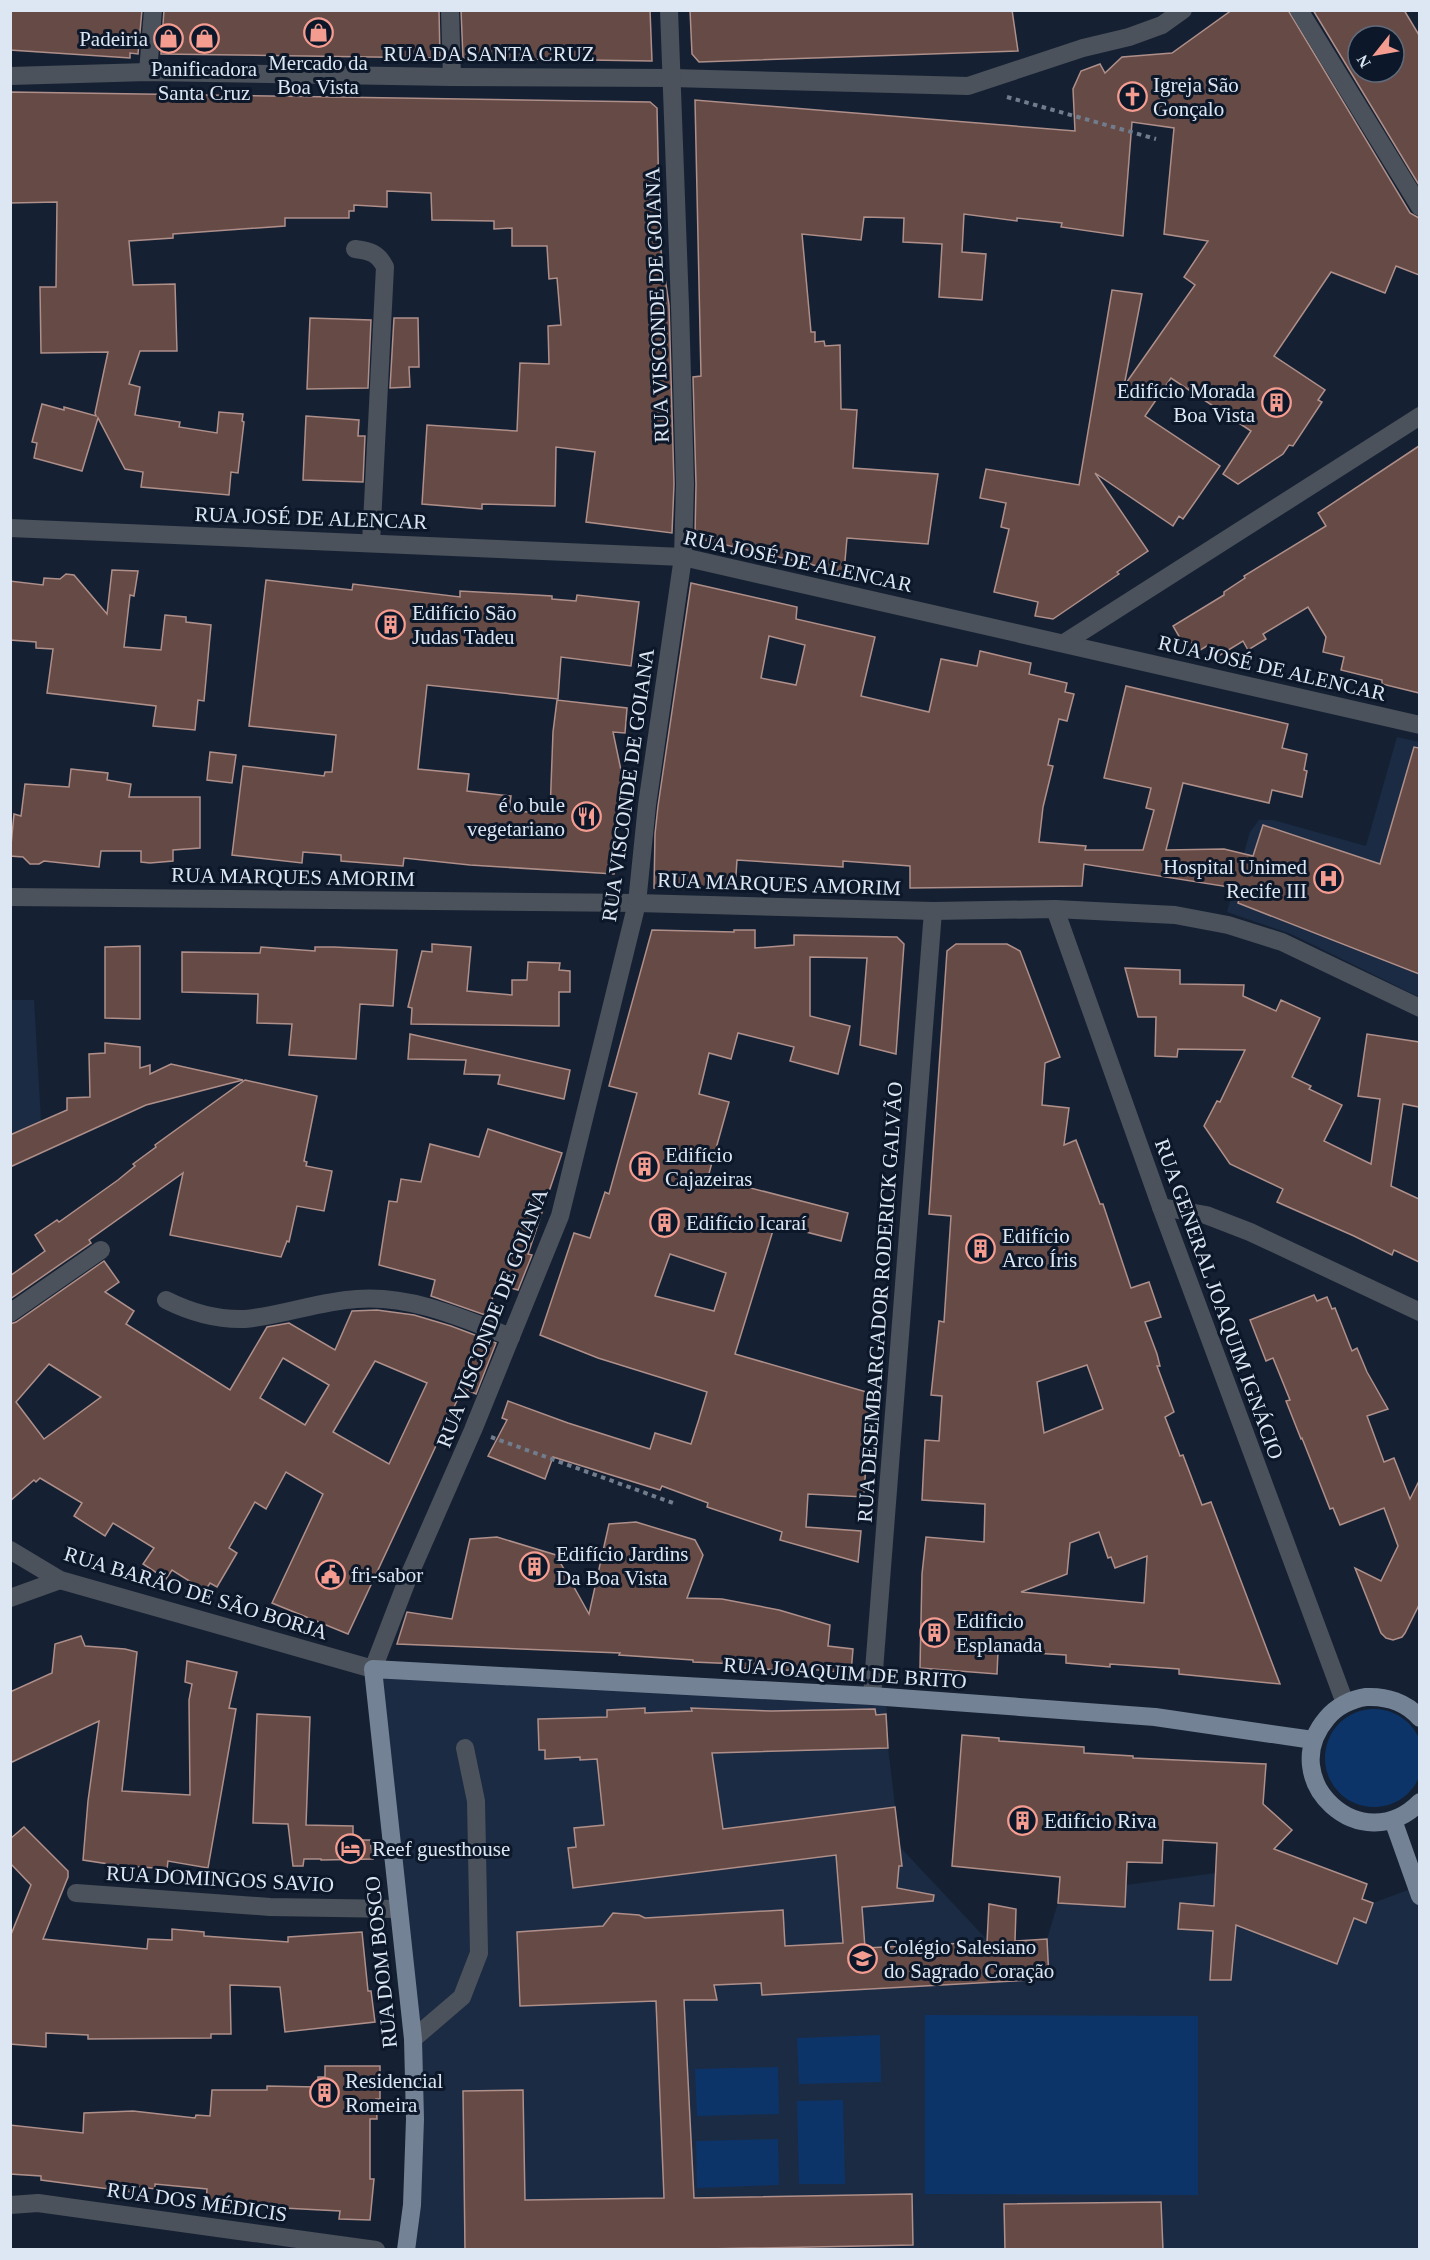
<svg xmlns="http://www.w3.org/2000/svg" width="1430" height="2260" font-family="Georgia,serif">
	<style>
		.built { fill: #1b2b43 }
		.green { fill: #0d3468 }
		.building { fill: #664a46; stroke: #af8f8a; stroke-width: 1.5; fill-rule: evenodd }
		.lines { fill: none; stroke-linecap: round; stroke-linejoin: round }
		.path { stroke: #717c8c; stroke-width: 4; stroke-dasharray: 4.5 4.5; stroke-linecap: butt }
		.minor { stroke: #4b525b; stroke-width: 18 }
		.major { stroke: #748295; stroke-width: 18 }
		.labels { text-anchor: middle; stroke-width: 6; stroke-linejoin: round; paint-order: stroke }
		.poi-label { font-size: 21px; fill: #dde6f3; stroke: #0c1829; text-anchor: start }
		.street-label { font-size: 21px; fill: #dde6f3; stroke: #0c1829 }
	</style>
	<rect width="100%" height="100%" fill="#152133"/>
	<g class="built">
		<path d="M1397 737 1419 742V997L1291 934 1227 912 1250 832 1259 820H1273L1366 846Z"/>
		<path d="M10 1000H34L41 1121 11 1135Z"/>
		<path d="M373 1669 886 1697 888 1748 900 1847 989 1942 1047 1939 1058 1903 1060 1877 1126 1885 1216 1873 1214 1918 1337 1964 1354 1918 1366 1922 1373 1903 1416 1887 1420 1896 1419 2249H406L415 2119Z"/>
	</g>
	<g class="green">
		<circle cx="1374" cy="1758" r="49"/>
		<path d="M925 2015 1198 2016V2195L925 2194Z"/>
		<path d="M880 2035 881 2082 799 2084 797 2038Z"/>
		<path d="M778 2067 779 2114 697 2116 695 2069Z"/>
		<path d="M843 2100 845 2184H799L797 2101Z"/>
		<path d="M778 2139 779 2185 697 2188 696 2141Z"/>
	</g>
	<g class="building">
		<path d="M10 10H142L138 54 130 53V58L10 50Z"/>
		<path d="M164 10H439L440 58 161 54Z"/>
		<path d="M461 10H650L652 61 463 58Z"/>
		<path d="M690 10H1012L1018 51 699 62 692 54Z"/>
		<path d="M1232 10H1288L1410 213 1419 218V275L1396 266 1385 293 1331 272 1274 356 1325 390 1318 400 1322 402 1293 446 1289 445 1283 454 1238 484 1223 474 1251 431 1171 378 1145 416 1220 466 1183 519 1179 516 1173 526 1095 473 1148 551 1117 572 1119 574 1053 619 1035 616 1038 602 994 592 1009 529 1001 527 1006 503 980 498 986 469 1079 485 1112 290 1142 294 1124 386 1195 285 1184 277 1208 241 1164 234 1174 128 1132 122 1123 236 1061 227 1062 223 1017 218V221L964 214 962 252 986 254 982 300 939 297 942 244 903 242 904 218 864 217 861 240 802 234 811 332H815V342L824 341 825 346 840 345 841 409 857 410 853 468 938 474 928 544 847 538 844 572 704 540V537L695 536 696 484 693 377 701 376 695 100 1075 131 1073 89 1081 71 1100 64 1105 73 1122 57 1172 53Z"/>
		<path d="M1313 10H1404L1419 35V185ZM1358 36H1394V72H1358Z"/>
		<path d="M10 92 650 102 657 108 660 244 669 305 674 484 672 533 586 522 595 452 556 447 555 506 482 504V509L422 504 427 425 517 431 520 363 549 364 548 326 561 325 557 278 549 279 547 246H512V228L494 229V221L432 220 431 193 387 191V207L354 205V211H349V218H285V226L173 234V238L129 241 133 285 175 284 177 351H140L129 384 140 387 135 415 180 422 179 427 217 433 219 412 243 414 242 421 244 422 238 473 231 472 229 495 141 487 143 472 125 469 98 418 82 471 34 458 37 443 32 442 42 404 64 410V407L96 416 95 413 108 352 41 353 40 287H56L57 202 10 203Z"/>
		<path d="M310 318 371 320 368 388 307 389Z"/>
		<path d="M394 318H418L419 367H409L410 387 390 388Z"/>
		<path d="M306 416 359 420 358 436H365L363 482 303 480Z"/>
		<path d="M1419 446V693L1382 684V680L1341 670 1344 657 1323 652 1326 637 1308 607 1263 634 1266 639 1248 650 1243 641 1217 657 1210 644 1197 652 1190 641 1184 645 1173 626 1224 595V592L1245 578 1244 576 1326 526 1318 513Z"/>
		<path d="M112 570 138 571 134 596 130 595 124 647 161 650 165 615 186 617V622L211 625 204 701 198 700 195 730 153 726 156 706 47 693 53 649 36 648V642L10 640V581L43 585 44 578 60 579 66 574 74 575 107 614Z"/>
		<path d="M266 580 352 590 353 584 460 597V591L552 596V599L576 601 577 595 639 602 631 666 561 657 558 699 427 685 418 769 469 774 467 791 511 796 509 811 550 813 553 732 557 700 627 708 625 733 613 732 622 775 614 874 470 865 404 858 403 866 341 861V855L303 852 302 863 232 855 243 766 324 776 325 772H332L336 735 249 726Z"/>
		<path d="M691 583 797 607 796 619 875 637 861 696 929 712 941 659 977 666 980 651 1031 663 1029 674 1067 683 1065 692 1074 694 1067 721 1059 719 1048 765 1053 766 1043 807 1039 842 1086 846 1085 850H1143L1154 810 1146 808 1151 788 1104 778 1126 686 1288 724 1282 748 1307 754 1304 770 1307 771 1302 797 1272 790 1269 803 1183 783 1166 850 1224 849 1253 856 1263 825 1380 864 1414 747 1419 748V974L1238 903 1242 889 1084 864 1082 886 910 888V866L843 861V867L737 860 735 890 654 888 655 834 658 806ZM769 636 805 645 796 685 761 678Z"/>
		<path d="M210 752 236 755 232 783 207 780Z"/>
		<path d="M71 769 108 773 107 780 131 784 129 797H200V848L173 850V861L150 863 141 862V851H101L99 867 44 861 39 864H30L23 857 10 856 14 814 21 816 25 784 69 787Z"/>
		<path d="M652 930 734 932V930H755V948L794 945V935L897 937 904 944 896 1054 860 1045 867 958 810 957V1016L850 1026 838 1074 790 1061 794 1047 738 1033 731 1059 709 1053 699 1094 729 1102 708 1177 848 1213 841 1241 775 1224 735 1354 870 1393 864 1497 808 1494 806 1527 861 1531 858 1562 780 1540 782 1532 707 1507 708 1503 662 1486 660 1490 553 1457 545 1479 488 1456 507 1420 502 1418 508 1401 568 1423 650 1449 655 1433 691 1444 699 1419 707 1392 598 1358 540 1335 574 1233 590 1238 605 1192 609 1194 637 1093 609 1086ZM670 1254 726 1273 714 1311 655 1296Z"/>
		<path d="M432 944 471 947 467 991 512 995V980H527L528 962 560 963 559 970 570 971V992H559V1026L411 1024 412 1008 408 1007 422 951 432 952Z"/>
		<path d="M956 944H1007L1020 951 1060 1057 1045 1063 1042 1105 1069 1108 1064 1145 1076 1140 1100 1204H1103L1131 1288 1149 1282 1161 1317 1145 1322 1157 1354 1160 1366H1157L1174 1412 1165 1417 1180 1456 1183 1455 1202 1505 1211 1502 1280 1684 1179 1674V1669L1110 1664V1667L1066 1663V1655L998 1651 997 1674 920 1668 922 1574 926 1537 984 1542 985 1504 922 1500 925 1440 939 1441 942 1396 931 1395 939 1321 944 1322 951 1216 929 1214 947 951ZM1087 1365 1103 1409 1044 1433 1037 1382ZM1099 1532 1108 1558 1111 1557 1115 1568 1147 1556 1144 1603 1021 1592 1067 1574 1070 1543Z"/>
		<path d="M140 946V1019L105 1018V947Z"/>
		<path d="M261 947 315 951V947H334L397 950 393 1006 360 1004 356 1059 289 1055 292 1024 257 1023 258 994 182 992V952L260 953Z"/>
		<path d="M1125 968 1180 970V984L1244 985 1243 996 1276 1011 1281 1000 1320 1018 1292 1077 1311 1086 1309 1089 1342 1105 1324 1141 1371 1164 1380 1099 1358 1096 1367 1034 1419 1042V1107L1403 1104 1391 1186 1419 1199V1262L1394 1250 1392 1255 1354 1236 1277 1202 1283 1189 1230 1164 1204 1126 1217 1101 1220 1102 1245 1050 1178 1049 1177 1057 1155 1056 1156 1017H1138Z"/>
		<path d="M410 1034 570 1070 564 1099 498 1084 500 1075 464 1074 466 1060 408 1059Z"/>
		<path d="M105 1043 140 1047V1068L150 1065V1074L171 1064 243 1080 146 1105 10 1167V1135L67 1110V1098L90 1097 89 1054 105 1053Z"/>
		<path d="M245 1080 317 1096 304 1161 307 1162 306 1166 332 1171 324 1211 297 1206 289 1242 287 1241 281 1257 170 1235 183 1173 89 1240 91 1243 10 1299V1276L45 1251 35 1235 57 1220 59 1222 118 1180 135 1166 133 1164 156 1147 155 1145Z"/>
		<path d="M488 1129 562 1153 528 1254 532 1255 518 1290 496 1284 488 1316 431 1296 435 1280 379 1265 389 1201 397 1202 401 1179 421 1182 430 1144 479 1157Z"/>
		<path d="M104 1261 119 1282 105 1292 134 1311 126 1324 230 1390 267 1327 289 1323 335 1350 352 1311 377 1310 414 1315 451 1326 496 1343 476 1394 463 1388 348 1634 272 1603 323 1494 286 1472 266 1509 255 1502 229 1548 237 1553 217 1587 210 1583 205 1591 172 1570 166 1579 143 1564 154 1548 113 1523 105 1536 74 1516 82 1503 40 1478 36 1482 34 1480 10 1501V1324L16 1322ZM283 1358 329 1385 305 1425 260 1398ZM375 1361 427 1383 389 1464 333 1432ZM49 1364 101 1397 44 1439 16 1402Z"/>
		<path d="M1314 1295 1317 1301 1327 1297 1332 1309 1335 1308 1352 1351 1357 1348 1367 1372 1388 1409 1367 1416 1384 1462 1394 1458 1410 1499 1419 1481V1605L1405 1633 1402 1637 1393 1640 1386 1638 1381 1633 1355 1568 1381 1581 1398 1546 1384 1508 1340 1525 1333 1508 1330 1509 1302 1438 1301 1439 1286 1401 1290 1400 1273 1358 1266 1361 1250 1320Z"/>
		<path d="M636 1522 695 1540 703 1555 687 1598 722 1599 779 1610 830 1625 828 1646 853 1649 851 1673 808 1669 807 1671 739 1668 740 1664 693 1662V1660L619 1655 620 1653 397 1644 407 1612 452 1619 470 1539 497 1537 556 1555 589 1614 609 1524Z"/>
		<path d="M81 1636 85 1646 125 1649 137 1652 122 1791 190 1795 189 1700 192 1684 185 1682 187 1661 237 1672 229 1708 236 1709 208 1868 168 1861 167 1869 115 1865 83 1860 88 1801 99 1721 10 1763V1692L52 1673 55 1644Z"/>
		<path d="M645 1708V1713L692 1711 691 1708 772 1711 875 1709 876 1715 886 1714 888 1748 712 1753 723 1829 895 1807 902 1866H899L897 1888 934 1895 933 1901 862 1907 865 1948 987 1942 989 1904 1016 1909 1015 1941 1047 1939 1049 1979 762 1995 761 1983 714 1985 717 2000H684L694 2198 912 2194 913 2245 705 2249 465 2250 463 2091 523 2090 525 2200 664 2198 656 2001 520 2006 517 1932 603 1926 613 1913 639 1915 645 1918 783 1910 785 1946 843 1943 836 1855 573 1888 568 1848 576 1847 574 1828 604 1825 597 1759 580 1760V1757L545 1759V1750H539L538 1719 607 1717V1710Z"/>
		<path d="M257 1714 310 1717 306 1825 353 1826V1840H370L373 1859 321 1860V1859H304L303 1866H293L288 1824 253 1823Z"/>
		<path d="M962 1735 999 1738V1741L1084 1747V1753L1133 1756V1758L1266 1764 1263 1804 1292 1830 1274 1849 1367 1884 1362 1899 1373 1903 1366 1923 1354 1918 1337 1964 1236 1925 1231 1980H1210L1213 1931 1178 1929 1180 1903 1214 1906 1217 1843 1163 1840 1162 1863 1127 1862 1125 1907 1058 1903 1060 1877 952 1866Z"/>
		<path d="M24 1827 68 1871V1877L43 1939 147 1949 148 1939 172 1940V1929L204 1932V1936L288 1942V1937L362 1932 368 1991H371L375 2022 285 2032 280 1987 230 1985 231 2034H211V2038L88 2039V2035L46 2033V2047L10 2044V1937L31 1885 10 1863V1839Z"/>
		<path d="M325 2066H380V2099H376L377 2119H370V2179H374L370 2220 339 2219 340 2211 206 2204 207 2189 155 2184V2189L133 2186 132 2192 41 2180V2176L10 2174V2125L83 2133 84 2113 133 2111 195 2118 196 2115 210 2116 212 2090H267V2086L318 2087V2077H325Z"/>
		<path d="M1161 2202 1163 2250H1005L1004 2204Z"/>
	</g>
	<g class="lines">
		<g class="path">
			<path d="M1007 97 1156 139"/>
			<path d="M491 1437 673 1503"/>
		</g>
		<g class="minor">
			<path d="M450 10 452 77"/>
			<path d="M1299 10 1420 207"/>
			<path d="M148 72 153 10"/>
			<path d="M10 76 148 72 452 77 672 78 968 86 1083 48 1129 37 1162 25 1183 10"/>
			<path d="M355 249C370 251 378 253 385 267L371 543"/>
			<path d="M10 528 683 557 1420 725"/>
			<path d="M1064 643 1420 416"/>
			<path d="M10 897 637 903 933 911 1055 909 1175 915 1228 925 1282 942 1420 1008"/>
			<path d="M1055 909 1161 1207 1345 1703"/>
			<path d="M1161 1207 1206 1215 1250 1232 1420 1312"/>
			<path d="M166 1300C190 1312 217 1320 245 1319 281 1316 320 1301 357 1299 411 1295 462 1318 511 1337"/>
			<path d="M10 1313 101 1250"/>
			<path d="M10 1550 60 1580 373 1669 408 1578 473 1430 560 1216 637 903 647 805 683 557 685 484 680 306 669 10"/>
			<path d="M10 1598 60 1580"/>
			<path d="M872 1696 933 911"/>
			<path d="M76 1893 270 1907 398 1909"/>
			<path d="M413 2039 462 1997 479 1953 476 1801 465 1748"/>
			<path d="M10 2205 38 2203 376 2250"/>
		</g>
		<g class="major">
			<path d="M1420 1718C1406 1702 1386 1696 1366 1697 1351 1699 1336 1707 1327 1718 1274 1780 1362 1861 1420 1802"/>
			<path d="M1393 1820 1420 1896"/>
			<path d="M406 2250 412 2205 415 2119 413 2039 373 1669 872 1696 1155 1717 1313 1740"/>
		</g>
	</g>
	<defs>
		<symbol id="shop-ring" viewBox="-11 -11 22 22"><circle r="9.5" fill="#0c1829" stroke="#f59c90" stroke-width="1.5"/><path d="M-5-2.5h2.3a2.7 3.5 0 0 1 5.4 0H5L5.5 6h-11ZM-1.5-2.5h3a1.5 2.3 0 0 0-3 0Z" fill="#f59c90"/></symbol>
		<symbol id="church-ring" viewBox="-11 -11 22 22"><circle r="9.5" fill="#0c1829" stroke="#f59c90" stroke-width="1.5"/><path d="M-1.2-6h2.4v3.5h3.3v2.4h-3.3V6h-2.4V-.1h-3.3v-2.4h3.3Z" fill="#f59c90"/></symbol>
		<symbol id="building-ring" viewBox="-11 -11 22 22"><circle r="9.5" fill="#0c1829" stroke="#f59c90" stroke-width="1.5"/><path d="M-4-6H4V6H1V3H-1V6H-4ZM-2.5-4.3h1.7v1.8h-1.7ZM.8-4.3h1.7v1.8H.8ZM-2.5-1h1.7V.8h-1.7ZM.8-1h1.7V.8H.8Z" fill="#f59c90"/></symbol>
		<symbol id="restaurant-ring" viewBox="-11 -11 22 22"><circle r="9.5" fill="#0c1829" stroke="#f59c90" stroke-width="1.5"/><path d="M-5-6h1v4h1v-4h1v4h1v-4h1v5L-1.5 .5V6h-2V.5L-5-1ZM5-6V6H3V1.5H1.5Q1.5-4 5-6Z" fill="#f59c90"/></symbol>
		<symbol id="hospital-ring" viewBox="-11 -11 22 22"><circle r="9.5" fill="#0c1829" stroke="#f59c90" stroke-width="1.5"/><path d="M-5-5h3v3.5h4V-5h3V5h-3V1.5h-4V5h-3Z" fill="#f59c90"/></symbol>
		<symbol id="civic-ring" viewBox="-11 -11 22 22"><circle r="9.5" fill="#0c1829" stroke="#f59c90" stroke-width="1.5"/><path d="M-.6-6.5H3V-4.5H.6V-3L4-1V1h2V6H-6V1h2V-1L-.6-3ZM-1.2 2.5V6h2.4V2.5Z" fill="#f59c90"/></symbol>
		<symbol id="hotel-ring" viewBox="-11 -11 22 22"><circle r="9.5" fill="#0c1829" stroke="#f59c90" stroke-width="1.5"/><path d="M-6-4.5h1.5V1H6V5H4.5V3h-9V5H-6ZM-4 0a1.8 1.8 0 1 1 3.6 0ZM.5 0V-2.5h3Q6-2.5 6 0Z" fill="#f59c90"/></symbol>
		<symbol id="school-ring" viewBox="-11 -11 22 22"><circle r="9.5" fill="#0c1829" stroke="#f59c90" stroke-width="1.5"/><path d="M0-5L7-2L0 1L-7-2ZM-4 1L0 2.5L4 1V4Q0 6-4 4Z" fill="#f59c90"/></symbol>
	</defs>
	<g fill-rule="evenodd">
		<use href="#shop-ring" x="302" y="16" width="33" height="33"/>
		<use href="#shop-ring" x="188" y="22" width="33" height="33"/>
		<use href="#shop-ring" x="152" y="22" width="33" height="33"/>
		<use href="#church-ring" x="1116" y="80" width="33" height="33"/>
		<use href="#building-ring" x="1260" y="386" width="33" height="33"/>
		<use href="#building-ring" x="374" y="608" width="33" height="33"/>
		<use href="#restaurant-ring" x="570" y="800" width="33" height="33"/>
		<use href="#hospital-ring" x="1312" y="862" width="33" height="33"/>
		<use href="#building-ring" x="628" y="1150" width="33" height="33"/>
		<use href="#building-ring" x="648" y="1206" width="33" height="33"/>
		<use href="#building-ring" x="964" y="1232" width="33" height="33"/>
		<use href="#building-ring" x="518" y="1550" width="33" height="33"/>
		<use href="#civic-ring" x="314" y="1558" width="33" height="33"/>
		<use href="#building-ring" x="918" y="1616" width="33" height="33"/>
		<use href="#building-ring" x="1006" y="1804" width="33" height="33"/>
		<use href="#hotel-ring" x="334" y="1832" width="33" height="33"/>
		<use href="#school-ring" x="846" y="1942" width="33" height="33"/>
		<use href="#building-ring" x="308" y="2076" width="33" height="33"/>
	</g>
	<g class="labels">
		<g class="poi-label">
			<text x="148" y="46" text-anchor="end">Padeiria</text>
			<text x="318" y="70" text-anchor="middle">Mercado da<tspan x="318" dy="24">Boa Vista</tspan></text>
			<text x="204" y="76" text-anchor="middle">Panificadora<tspan x="204" dy="24">Santa Cruz</tspan></text>
			<text x="1153" y="92">Igreja São<tspan x="1153" dy="24">Gonçalo</tspan></text>
			<text x="1255" y="398" text-anchor="end">Edifício Morada<tspan x="1255" dy="24">Boa Vista</tspan></text>
			<text x="412" y="620">Edifício São<tspan x="412" dy="24">Judas Tadeu</tspan></text>
			<text x="565" y="812" text-anchor="end">é o bule<tspan x="565" dy="24">vegetariano</tspan></text>
			<text x="1307" y="874" text-anchor="end">Hospital Unimed<tspan x="1307" dy="24">Recife III</tspan></text>
			<text x="665" y="1162">Edifício<tspan x="665" dy="24">Cajazeiras</tspan></text>
			<text x="686" y="1230">Edifício Icaraí</text>
			<text x="1002" y="1243">Edifício<tspan x="1002" dy="24">Arco Íris</tspan></text>
			<text x="556" y="1561">Edifício Jardins<tspan x="556" dy="24">Da Boa Vista</tspan></text>
			<text x="351" y="1582">fri-sabor</text>
			<text x="956" y="1628">Edificio<tspan x="956" dy="24">Esplanada</tspan></text>
			<text x="1044" y="1828">Edifício Riva</text>
			<text x="372" y="1856">Reef guesthouse</text>
			<text x="884" y="1954">Colégio Salesiano<tspan x="884" dy="24">do Sagrado Coração</tspan></text>
			<text x="345" y="2088">Residencial<tspan x="345" dy="24">Romeira</tspan></text>
		</g>
		<g class="street-label">
			<text x="489" y="61">RUA DA SANTA CRUZ</text>
			<text transform="translate(657 305) rotate(-92)" y="7">RUA VISCONDE DE GOIANA</text>
			<text transform="translate(311 518) rotate(2)" y="7">RUA JOSÉ DE ALENCAR</text>
			<text transform="translate(798 561) rotate(12)" y="7">RUA JOSÉ DE ALENCAR</text>
			<text transform="translate(1272 668) rotate(13)" y="7">RUA JOSÉ DE ALENCAR</text>
			<text transform="translate(628 785) rotate(-82)" y="7">RUA VISCONDE DE GOIANA</text>
			<text transform="translate(293 877) rotate(1)" y="7">RUA MARQUES AMORIM</text>
			<text transform="translate(779 884) rotate(2)" y="7">RUA MARQUES AMORIM</text>
			<text transform="translate(1219 1299) rotate(70)" y="7">RUA GENERAL JOAQUIM IGNÁCIO</text>
			<text transform="translate(880 1302) rotate(-86)" y="7">RUA DESEMBARGADOR RODERICK GALVÃO</text>
			<text transform="translate(492 1318) rotate(-69)" y="7">RUA VISCONDE DE GOIANA</text>
			<text transform="translate(196 1593) rotate(17)" y="7">RUA BARÃO DE SÃO BORJA</text>
			<text transform="translate(845 1673) rotate(4)" y="7">RUA JOAQUIM DE BRITO</text>
			<text transform="translate(220 1879) rotate(3)" y="7">RUA DOMINGOS SAVIO</text>
			<text transform="translate(381 1962) rotate(-96)" y="7">RUA DOM BOSCO</text>
			<text transform="translate(197 2202) rotate(8)" y="7">RUA DOS MÉDICIS</text>
		</g>
	</g>
	<rect width="1430" height="2260" fill="none" stroke="#dde6f3" stroke-width="24"/>
	<g transform="translate(1376 54) rotate(239)"><circle r="28" fill="#0c1829" stroke="#606a7a" stroke-width="1.5"/>
	<path d="M0-4.5L10 22L0 15L-10 22Z" fill="#f59c90"/>
	<text y="-9" font-size="16" font-weight="bold" text-anchor="middle" fill="#dde6f3">N</text>
	</g>
</svg>
